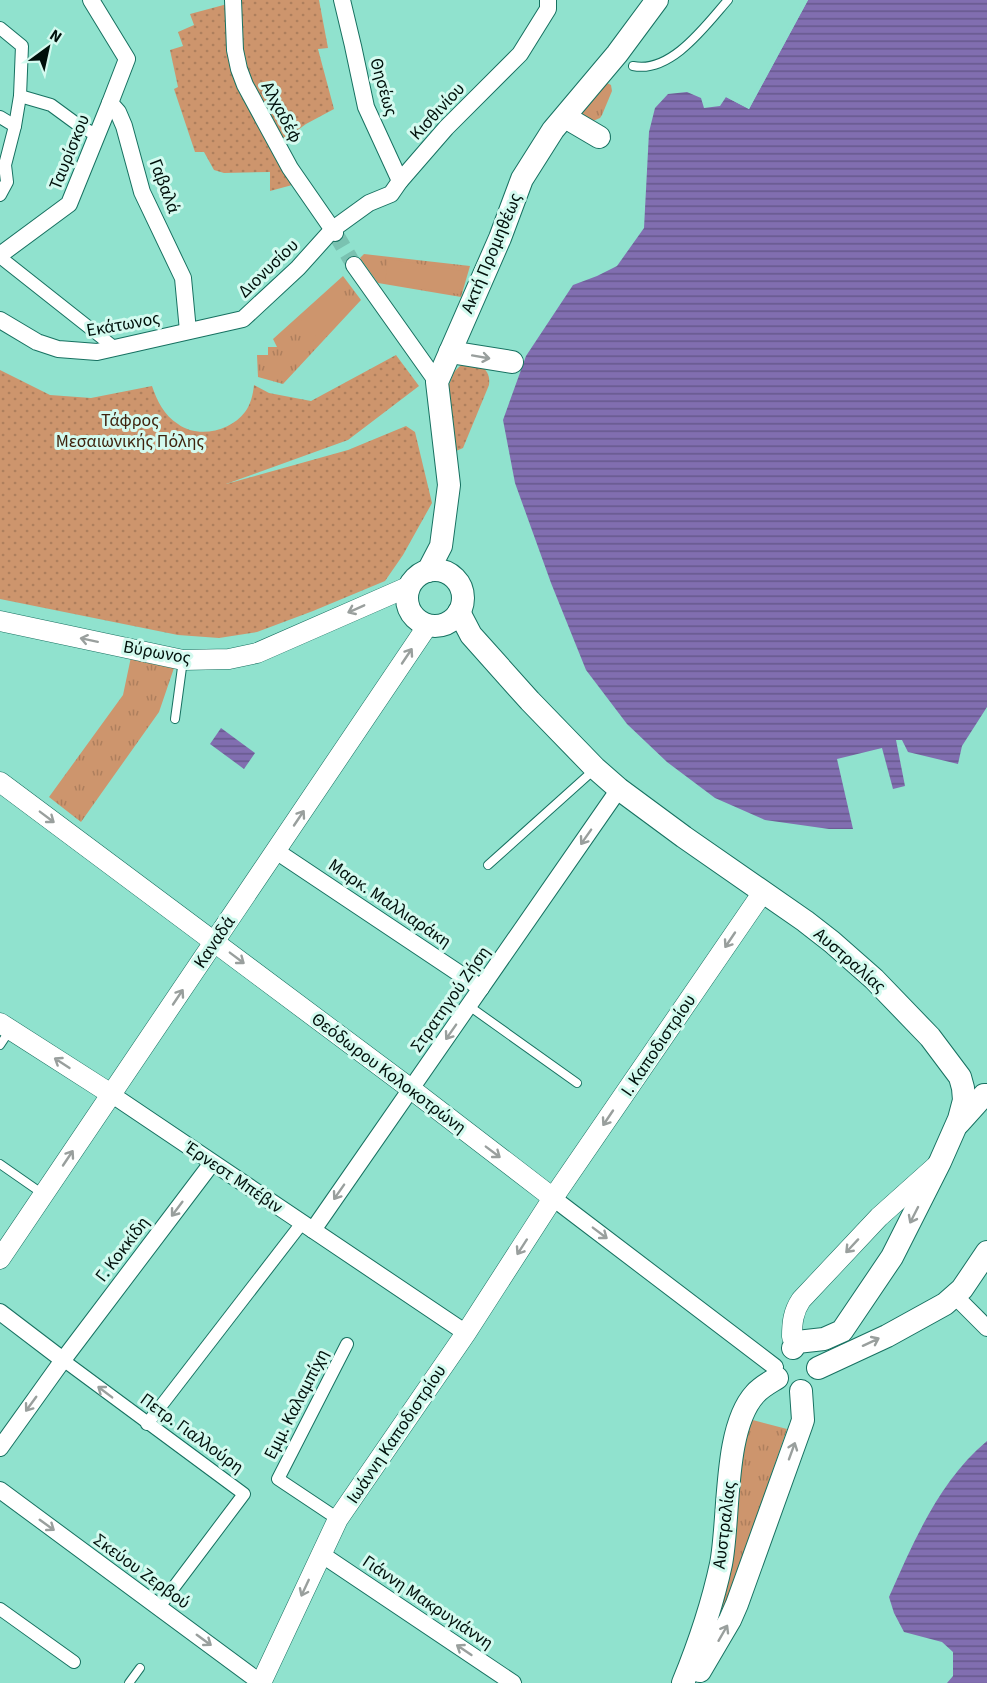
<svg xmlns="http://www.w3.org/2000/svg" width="987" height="1683" font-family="'Source Sans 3',sans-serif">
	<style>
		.grass { fill: url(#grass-tufts) }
		.park { fill: url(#park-dots) }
		.pitch { fill: #cd956d }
		.water { fill: url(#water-rules) }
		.pier { fill: #90e2ce }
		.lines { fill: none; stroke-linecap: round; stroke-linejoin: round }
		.minor-tunnel { stroke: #7ac2b1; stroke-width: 16; stroke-dasharray: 16 8; stroke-linecap: butt }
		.service-casing { stroke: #177161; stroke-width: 10 }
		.pedestrian-casing { stroke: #177161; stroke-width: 14 }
		.minor-casing { stroke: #177161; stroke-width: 18 }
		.tertiary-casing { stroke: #177161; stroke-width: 21 }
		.secondary-casing { stroke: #177161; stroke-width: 24 }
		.service { stroke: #fff; stroke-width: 8 }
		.pedestrian { stroke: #fff; stroke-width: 12 }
		.minor { stroke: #fff; stroke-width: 16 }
		.tertiary { stroke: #fff; stroke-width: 20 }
		.secondary { stroke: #fff; stroke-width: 22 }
		.oneway { stroke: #999f9d }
		.labels { text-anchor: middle; stroke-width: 6; stroke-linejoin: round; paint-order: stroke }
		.street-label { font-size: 18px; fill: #00100b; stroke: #d3faef }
		.park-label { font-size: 18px; fill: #3f240f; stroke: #d3faef }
	</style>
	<defs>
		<pattern id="grass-tufts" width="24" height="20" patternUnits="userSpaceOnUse" patternTransform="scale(1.5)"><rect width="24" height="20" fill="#cd956d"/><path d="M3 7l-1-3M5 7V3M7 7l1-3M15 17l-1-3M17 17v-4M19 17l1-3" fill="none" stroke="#ae7f5d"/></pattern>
		<pattern id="park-dots" width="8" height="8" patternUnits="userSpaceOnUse" patternTransform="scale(1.5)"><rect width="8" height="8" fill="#cd956d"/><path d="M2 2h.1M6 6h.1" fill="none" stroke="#ae7f5d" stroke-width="1.8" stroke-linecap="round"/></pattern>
		<pattern id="water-rules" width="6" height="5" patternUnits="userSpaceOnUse" patternTransform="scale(1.5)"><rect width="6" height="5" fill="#816eb0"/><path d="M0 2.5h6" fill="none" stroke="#67598d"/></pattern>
	</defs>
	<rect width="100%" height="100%" fill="#90e2ce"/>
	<g class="grass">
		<path d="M607 83 611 85 612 91 602 115 600 118 593 121 583 116 582 113Z"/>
		<path d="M364 254 470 266 461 297 378 283 360 258Z"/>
		<path d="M343 276 361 300 283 384 258 377 257 355H268V347H277L273 339Z"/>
		<path d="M131 657 174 668 159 712 81 822 49 797 123 695Z"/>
		<path d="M749 1419 787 1429 735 1580 715 1630 744 1436Z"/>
	</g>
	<g class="park">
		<path d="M231 0H319L328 48 318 49 334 109 306 124 284 140 307 181 270 191V172L224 173 214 170 204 152H195L174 89 178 87 170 50 183 46 178 32 194 25 190 14 231 3Z"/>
		<path d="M396 355 419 386 348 440 226 484 348 450 406 426 415 432 432 503 403 555 385 581 313 611 257 632 219 638 178 635 0 599V370L50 395 91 398 152 386C157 401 164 415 178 424 198 439 231 431 245 412 251 404 253 394 254 385L269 393 311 401Z"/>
		<path d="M462 364 482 366C488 372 490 377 489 385L463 448 456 451 447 390 454 372Z"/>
	</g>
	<g class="pitch">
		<path d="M388 259 463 271 459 294 385 283Z"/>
		<path d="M337 287 352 304 316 336 301 320Z"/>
	</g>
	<g class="water">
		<path d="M808 0H987V707L962 746 958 764 908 752 902 740H896L905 786 893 789 882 748 837 759 853 829H829L765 820 715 798 667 762 627 724 586 670 551 583 515 483 503 420 526 356 573 285 597 276 617 266 644 228 649 132 655 108 668 94 687 92 701 98 704 108 720 106 726 97 749 109Z"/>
		<path d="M221 728 255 753 244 769 210 744Z"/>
		<path d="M987 1441V1683H947L953 1676V1652L942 1642 904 1632 894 1613 889 1597C914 1541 939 1481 987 1441Z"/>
	</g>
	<path class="pier" d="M804 0H808L749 109 726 97 725 95 748 105Z"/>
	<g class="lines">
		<path class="minor-tunnel" d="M335 233 354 265"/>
		<defs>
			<g id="service">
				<path d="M633 66C671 74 706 25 728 0"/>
				<path d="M175 719 183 660"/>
				<path d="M488 865 595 769"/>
				<path d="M469 1006 577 1083"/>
				<path d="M0 1045 10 1030"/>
				<path d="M0 1164 43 1194"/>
				<path d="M129 1683 140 1668"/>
			</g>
			<g id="pedestrian">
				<path d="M0 28 22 46 20 96 15 126 5 165 7 182 0 195"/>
				<path d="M20 96 51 105 81 127 97 135"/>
				<path d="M0 117 15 126"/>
				<path d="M0 257 115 348"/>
				<path d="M63 1360 244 1494 159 1607"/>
				<path d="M147 1424 302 1223"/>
				<path d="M338 1519 278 1479 347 1344"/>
				<path d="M0 1609 74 1662"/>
			</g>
			<g id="minor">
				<path d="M91 0 127 59 110 103 118 112 124 126 142 192 183 278 188 331"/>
				<path d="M233 0 235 50 239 69 245 85 290 168 335 233"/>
				<path d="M342 0 353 46 366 107 400 181"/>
				<path d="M0 255 69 204 110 103"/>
				<path d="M354 265 437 382"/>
				<path d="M0 320 37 342 58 349 97 352 243 319 298 268 333 229 369 203 391 194 400 181 446 128 520 54 548 9V0"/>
				<path d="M276 851 481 988"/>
				<path d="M111 1094 466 1333"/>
				<path d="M553 1198 775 1367"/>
				<path d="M313 1230 619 789"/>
				<path d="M955 1296 987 1328"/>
				<path d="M0 1312 63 1360"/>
				<path d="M0 1448 63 1360 212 1163"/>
				<path d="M0 1490 261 1683"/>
				<path d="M321 1554 513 1683"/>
			</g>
			<g id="tertiary">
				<path d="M0 621 183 660 229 659 257 653 410 586"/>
				<path d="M0 782 411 1089 553 1198"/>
				<path d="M0 1023 111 1094"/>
				<path d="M0 1259 428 625"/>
				<path d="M797 1342 792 1337C792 1323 793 1312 801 1300L879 1217 936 1166"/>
				<path d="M261 1683 338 1519 466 1333 553 1198 763 892"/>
			</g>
			<g id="secondary">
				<path d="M565 117 599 137"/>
				<path d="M450 352 512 362"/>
				<circle cx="435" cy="598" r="28"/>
				<path d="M428 571 441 546 449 485 437 382 500 238 522 179 553 130 617 54 657 0"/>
				<path d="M459 612 471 635 530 701 595 768 619 789 684 837 805 921 832 942 874 979 930 1037 960 1077 963 1088 964 1100 959 1119 940 1162 892 1257 842 1331 824 1339 797 1342 793 1348"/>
				<path d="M959 1123 984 1095H987"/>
				<path d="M818 1368 887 1336 945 1304 962 1289 987 1252"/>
				<path d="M700 1671 730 1620 737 1604 801 1426 803 1420 801 1391"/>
				<path d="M683 1683C699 1644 712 1606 721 1564 730 1518 723 1429 755 1394 761 1387 769 1383 777 1378"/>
			</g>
		</defs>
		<use href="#service" class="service-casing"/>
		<use href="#pedestrian" class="pedestrian-casing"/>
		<use href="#minor" class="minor-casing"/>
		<use href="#tertiary" class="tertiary-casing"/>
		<use href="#secondary" class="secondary-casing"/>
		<use href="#service" class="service"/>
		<use href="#pedestrian" class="pedestrian"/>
		<use href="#minor" class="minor"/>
		<use href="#tertiary" class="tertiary"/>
		<use href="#secondary" class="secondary"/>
	</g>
	<defs><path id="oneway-shaft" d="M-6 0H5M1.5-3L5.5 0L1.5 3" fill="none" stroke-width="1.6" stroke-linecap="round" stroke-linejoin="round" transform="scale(1.5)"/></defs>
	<g class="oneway">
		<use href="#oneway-shaft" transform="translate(481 357) rotate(10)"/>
		<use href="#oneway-shaft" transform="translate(356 609) rotate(156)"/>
		<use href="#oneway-shaft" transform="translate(89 640) rotate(-168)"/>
		<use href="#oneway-shaft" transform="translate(407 656) rotate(-56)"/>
		<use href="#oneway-shaft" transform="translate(47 817) rotate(37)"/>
		<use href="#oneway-shaft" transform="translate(299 818) rotate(-56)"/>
		<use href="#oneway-shaft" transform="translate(586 837) rotate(125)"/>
		<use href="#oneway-shaft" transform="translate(730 940) rotate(124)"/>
		<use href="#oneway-shaft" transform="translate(237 958) rotate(37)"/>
		<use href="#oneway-shaft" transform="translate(178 997) rotate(-56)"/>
		<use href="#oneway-shaft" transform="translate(451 1032) rotate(125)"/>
		<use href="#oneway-shaft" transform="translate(62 1063) rotate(-147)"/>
		<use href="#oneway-shaft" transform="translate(608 1118) rotate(124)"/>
		<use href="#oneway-shaft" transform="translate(493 1152) rotate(37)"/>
		<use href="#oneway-shaft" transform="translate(68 1158) rotate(-56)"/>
		<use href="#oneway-shaft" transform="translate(339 1192) rotate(125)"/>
		<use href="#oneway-shaft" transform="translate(177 1209) rotate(127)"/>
		<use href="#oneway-shaft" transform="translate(914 1215) rotate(117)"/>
		<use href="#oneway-shaft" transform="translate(600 1233) rotate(37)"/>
		<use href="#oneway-shaft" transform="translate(852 1246) rotate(133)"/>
		<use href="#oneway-shaft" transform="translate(522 1247) rotate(123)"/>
		<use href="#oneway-shaft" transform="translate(871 1342) rotate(-25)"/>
		<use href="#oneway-shaft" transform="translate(105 1392) rotate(-143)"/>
		<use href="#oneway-shaft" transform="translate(31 1404) rotate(126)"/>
		<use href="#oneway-shaft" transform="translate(792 1451) rotate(-70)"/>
		<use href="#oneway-shaft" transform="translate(47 1525) rotate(36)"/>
		<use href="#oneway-shaft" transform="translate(305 1588) rotate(115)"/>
		<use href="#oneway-shaft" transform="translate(723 1633) rotate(-60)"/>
		<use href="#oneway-shaft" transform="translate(204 1640) rotate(36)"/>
		<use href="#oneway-shaft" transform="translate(464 1650) rotate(-146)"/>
	</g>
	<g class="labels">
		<g class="street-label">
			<text transform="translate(384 87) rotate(74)" y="6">Θησέως</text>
			<text transform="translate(437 111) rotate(-47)" y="6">Κισθινίου</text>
			<text transform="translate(282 112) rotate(62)" y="6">Αλχαδέφ</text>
			<text transform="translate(69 152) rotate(-68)" y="6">Ταυρίσκου</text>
			<text transform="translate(165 186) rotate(69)" y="6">Γαβαλά</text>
			<text transform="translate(491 253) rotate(-67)" y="6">Ακτή Προμηθέως</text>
			<text transform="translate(268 268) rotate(-44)" y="6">Διονυσίου</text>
			<text transform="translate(123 324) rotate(-10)" y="6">Εκάτωνος</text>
			<text transform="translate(157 652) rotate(10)" y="6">Βύρωνος</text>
			<text transform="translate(390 903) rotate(34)" y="6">Μαρκ. Μαλλιαράκη</text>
			<text transform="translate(214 942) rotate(-56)" y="6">Καναδά</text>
			<text transform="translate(850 960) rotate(41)" y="6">Αυστραλίας</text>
			<text transform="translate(450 999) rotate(-55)" y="6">Στρατηγού Ζήση</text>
			<text transform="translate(658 1045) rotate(-56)" y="6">Ι. Καποδιστρίου</text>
			<text transform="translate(389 1073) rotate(37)" y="6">Θεόδωρου Κολοκοτρώνη</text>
			<text transform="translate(234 1177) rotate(34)" y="6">Έρνεστ Μπέβιν</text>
			<text transform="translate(122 1249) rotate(-53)" y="6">Γ. Κοκκίδη</text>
			<text transform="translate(296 1404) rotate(-63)" y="6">Εμμ. Καλαμπίχη</text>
			<text transform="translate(192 1433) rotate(36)" y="6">Πετρ. Γιαλλούρη</text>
			<text transform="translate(396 1434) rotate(-56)" y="6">Ιωάννη Καποδιστρίου</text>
			<text transform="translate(724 1525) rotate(-83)" y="6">Αυστραλίας</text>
			<text transform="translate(142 1571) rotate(36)" y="6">Σκεύου Ζερβού</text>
			<text transform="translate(428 1602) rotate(34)" y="6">Γιάννη Μακρυγιάννη</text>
		</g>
		<g class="park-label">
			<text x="130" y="426">Τάφρος<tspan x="130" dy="21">Μεσαιωνικής Πόλης</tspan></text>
		</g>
	</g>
	<g transform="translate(48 48) rotate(33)" stroke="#d3faef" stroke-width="4.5" paint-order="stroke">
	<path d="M0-4.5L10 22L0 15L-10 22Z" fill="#00100b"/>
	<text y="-9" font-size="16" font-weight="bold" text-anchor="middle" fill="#00100b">N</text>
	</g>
</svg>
